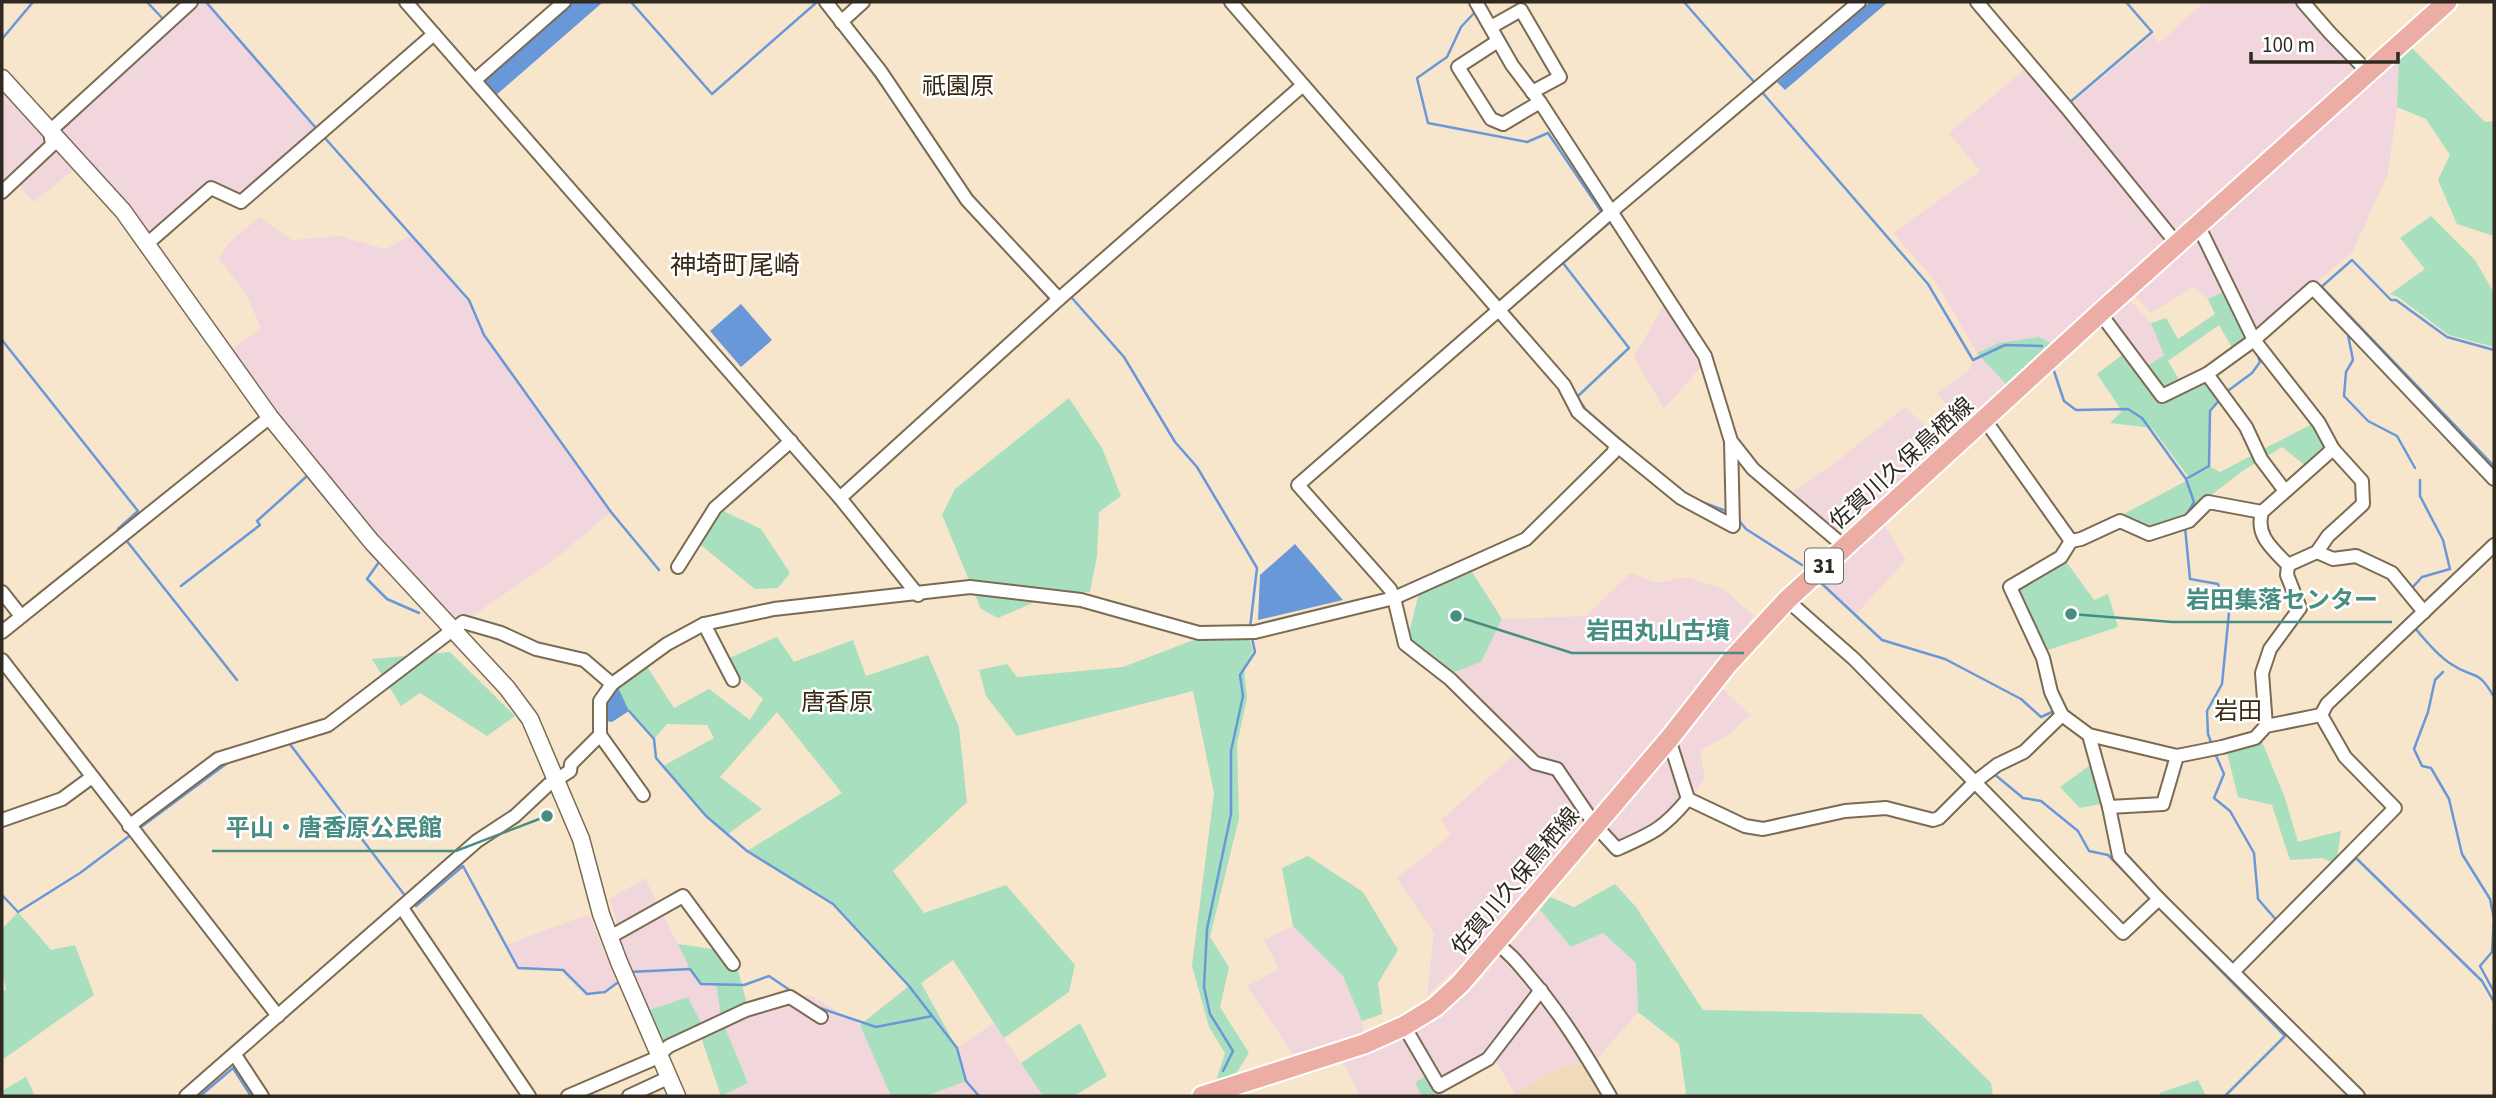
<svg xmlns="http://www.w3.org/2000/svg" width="2496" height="1098" font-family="'Source Sans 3','Noto Sans JP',sans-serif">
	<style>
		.commercial { fill: #f1d7db }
		.industrial { fill: #f1d7dd }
		.built { fill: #efdab9 }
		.green { fill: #a8dfbf }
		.water { fill: #6998d9 }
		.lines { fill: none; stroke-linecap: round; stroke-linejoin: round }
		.stream { stroke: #6998d9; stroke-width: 2.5 }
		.street-casing { stroke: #7a6b53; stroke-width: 16 }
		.secondary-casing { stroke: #7a6b53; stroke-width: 19 }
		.primary-casing { stroke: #fff; stroke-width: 23 }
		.street { stroke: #fff; stroke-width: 12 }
		.secondary { stroke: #fff; stroke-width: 16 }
		.primary { stroke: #ecada4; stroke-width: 19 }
		.labels { text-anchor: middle; stroke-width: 5; stroke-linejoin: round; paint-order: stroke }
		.shield { fill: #fff; stroke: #6e6962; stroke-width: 2 }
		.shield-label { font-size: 21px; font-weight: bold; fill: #30291f }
		.street-label { font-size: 23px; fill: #30291f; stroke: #fff }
		.neighbourhood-label { font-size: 24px; fill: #382b15; stroke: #fff }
		.quarter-label { font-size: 26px; fill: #382b15; stroke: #fff }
		.leader { fill: none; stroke: #488d81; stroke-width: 2.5 }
		.callout-dot { fill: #488d81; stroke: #fff; stroke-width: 2.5 }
		.callout-label { font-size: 24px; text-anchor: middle; font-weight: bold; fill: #488d81; stroke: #fff; stroke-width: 5; stroke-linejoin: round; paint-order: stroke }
	</style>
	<rect width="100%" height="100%" fill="#f7e6cb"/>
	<g class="commercial">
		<path d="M2 92 73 170 34 202 17 185 2 198Z"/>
		<path d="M1669 296 1709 358 1664 409 1634 357Z"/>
		<path d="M2129 299 2151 323 2164 355 2141 371 2103 321Z"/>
		<path d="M1977 353 2006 384 1963 423 1937 394 1969 370Z"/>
		<path d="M1905 407 1942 442 1875 505 1832 533 1789 494 1832 465Z"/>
		<path d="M1883 523 1906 560 1855 615 1820 582Z"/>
		<path d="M1630 573 1657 583 1686 577 1724 589 1754 616 1593 814 1477 950 1427 995 1434 934 1397 878 1451 835 1441 820 1524 746 1452 673 1481 662 1502 619 1586 616Z"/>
		<path d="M1721 687 1750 715 1728 735 1700 751 1705 777 1694 796 1656 835 1620 845 1603 829Z"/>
		<path d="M645 878 690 969 716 983 721 1017 788 995 812 996 860 1025 891 1096H754L721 1018 701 1024 688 997 649 1010 630 972 610 899Z"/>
		<path d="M1540 910 1571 947 1603 933 1636 963 1638 1012 1596 1060 1557 1069 1515 1094 1491 1053 1432 1084 1415 1083 1422 1096H1351L1358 1093 1343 1062 1406 1037 1443 1014 1473 988Z"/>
		<path d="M589 914 617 983 605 992 587 994 563 970 518 968 506 945Z"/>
		<path d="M1293 926 1343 976 1362 1021 1364 1032 1295 1057 1247 986 1279 969 1264 940Z"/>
		<path d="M994 1023 1043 1096H926L966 1081 957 1048Z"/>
	</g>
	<g class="industrial">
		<path d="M187 2H206L316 128 238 196 210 182 148 232 113 188 53 124Z"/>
		<path d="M2204 2H2298L2358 69 2051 343 2039 337 1999 343 1977 353 1936 282 1893 233 1980 171 1949 133 2032 63 2069 106 2153 35 2159 43Z"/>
		<path d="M2399 57 2397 107 2388 174 2353 251 2251 339 2227 290 2208 299 2194 287 2151 313 2133 294Z"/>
		<path d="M259 217 292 240 339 236 385 249 412 235 469 300 484 335 611 512 555 559 468 619 454 624 373 533 292 435 230 351 261 328 247 295 219 259 228 244Z"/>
		<path d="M748 1083 754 1096H721Z"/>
	</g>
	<path class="built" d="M1596 1060 1616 1096H1511L1557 1069Z"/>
	<g class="green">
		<path d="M2410 46 2485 122 2494 121V236L2457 224 2438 180 2450 155 2426 119 2397 107 2399 57Z"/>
		<path d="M2431 216 2475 260 2494 293V347L2449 335 2398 297 2390 294 2425 269 2400 238Z"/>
		<path d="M2227 290 2251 339 2234 351 2219 325 2168 361 2183 386 2207 374 2222 395 2210 411 2209 466 2220 472 2312 424 2326 445 2307 467 2282 447 2241 472 2209 497 2190 518 2148 529 2120 516 2190 479 2152 428 2110 423 2122 411 2097 374 2126 352 2141 370 2164 355 2151 323 2166 318 2178 339 2215 314 2208 299Z"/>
		<path d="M2039 337 2051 343 2006 384 1977 353 1999 343Z"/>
		<path d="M1069 398 1102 448 1121 496 1099 512 1097 556 1090 592H1058L998 618 981 609 942 515 955 489Z"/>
		<path d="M719 509 761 529 790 573 778 588 755 589 697 542Z"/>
		<path d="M2065 560 2094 600 2108 594 2118 627 2045 651 2015 588Z"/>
		<path d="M1472 572 1502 619 1481 662 1452 673 1407 641 1419 593Z"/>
		<path d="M777 637 794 662 853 640 866 676 928 655 959 727 967 802 893 871 924 913 1006 885 1075 965 1069 992 1004 1038 953 960 921 983 957 1048 966 1081 926 1096H891L860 1025 909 986 833 904 747 851 842 793 777 712 720 777 762 809 728 834 706 816 663 766 714 738 707 725 667 724 654 739 629 711 618 687 646 665 674 708 709 689 750 720 763 699 736 674 727 659Z"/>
		<path d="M1199 638H1249L1253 650 1244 668 1247 699 1237 744 1239 818 1210 937 1229 967 1220 1007 1249 1053 1234 1077 1216 1081 1225 1053 1209 1027 1192 966 1214 793 1193 691 1017 736 986 696 979 670 1007 664 1017 677 1123 667Z"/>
		<path d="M450 652 515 716 487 736 420 693 401 706 372 659Z"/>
		<path d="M2261 739 2285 798 2298 842 2341 831 2336 864 2322 858 2290 860 2272 805 2238 797 2226 749Z"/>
		<path d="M2093 763 2105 803 2080 808 2060 787Z"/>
		<path d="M1308 856 1363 892 1398 950 1378 983 1382 1014 1362 1021 1343 976 1293 926 1282 868Z"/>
		<path d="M1615 884 1636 907 1703 1010 1921 1014 1991 1083 1993 1096H1683L1686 1093 1679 1044 1638 1012 1636 963 1603 933 1571 947 1540 910 1550 897 1574 907Z"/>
		<path d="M18 912 51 950 75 945 94 995 2 1060V991L6 990 2 973V929Z"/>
		<path d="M678 944 726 951 736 963 747 1004 721 1018 748 1083 721 1096 701 1037 666 1052 649 1010 688 997 701 1023 721 1017 716 983 701 984 690 969Z"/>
		<path d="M1080 1023 1107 1076 1074 1096H1043L1021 1063Z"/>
		<path d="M1427 1075 1439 1096H1422L1415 1083Z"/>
		<path d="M26 1077 35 1096H2V1091Z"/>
		<path d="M2198 1080 2206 1096H2161L2159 1093Z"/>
	</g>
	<g class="water">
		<path d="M572 2H603L495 96 482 81Z"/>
		<path d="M1870 2H1888L1785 90 1777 82Z"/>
		<path d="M741 304 772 340 741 367 710 331Z"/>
		<path d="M1295 544 1343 600 1258 620 1260 575Z"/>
		<path d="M618 687 629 711 612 722 606 721 603 704Z"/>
	</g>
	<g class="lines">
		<g class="stream">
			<path d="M147 2 164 20"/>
			<path d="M206 2 316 128"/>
			<path d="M631 2 712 94 817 2"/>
			<path d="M1684 2 1755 83"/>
			<path d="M1476 11 1461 27 1447 57 1417 78 1428 123 1527 142 1548 133 1603 214"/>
			<path d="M2 39 33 2"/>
			<path d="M855 48 894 102"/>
			<path d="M1761 91 1928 284 1973 360 2005 345 2042 346"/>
			<path d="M2069 103 2152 32 2126 2"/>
			<path d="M907 122 960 201"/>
			<path d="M324 137 469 300 484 335 611 512 659 570"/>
			<path d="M1607 220 1609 223 1563 263 1629 348 1577 397 1586 410 1652 467"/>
			<path d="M1031 278 1052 302"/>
			<path d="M2322 287 2494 466"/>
			<path d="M2319 289 2352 260 2391 300H2396L2447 337 2494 350"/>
			<path d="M2312 296 2348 335 2353 360 2346 372 2344 396 2368 421 2397 436 2415 468"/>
			<path d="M1072 298 1124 357 1175 442 1197 467 1257 568 1250 628"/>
			<path d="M2 340 138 511 118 529"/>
			<path d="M2054 371 2064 401 2076 410 2128 409 2142 418 2186 479 2194 502 2187 514"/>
			<path d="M2225 393 2252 373 2260 362 2257 353"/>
			<path d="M2186 479 2209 466 2210 411 2221 398"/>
			<path d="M1699 501 1729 512"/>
			<path d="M1737 518 1746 529 1802 565"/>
			<path d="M2185 527 2190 579 2218 584 2229 613 2222 684 2207 711 2208 734 2212 745"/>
			<path d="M126 540 237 680"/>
			<path d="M367 549 379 562 367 579 387 599 419 613"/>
			<path d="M1820 582 1882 640 1945 659 2021 699 2041 717 2054 711"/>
			<path d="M181 586 260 525 257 521 307 476 356 535"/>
			<path d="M2411 589 2422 577 2450 569 2443 540 2420 496V480"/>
			<path d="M2428 616 2434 611"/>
			<path d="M2415 628C2424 639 2438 656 2451 664 2474 680 2477 667 2494 697"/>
			<path d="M2443 672 2435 680 2428 712 2414 749 2422 766 2431 768 2449 799 2462 854 2490 899 2494 919 2492 952 2480 966 2494 992"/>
			<path d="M629 711 654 739 656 758 706 816 747 851 833 904 909 986 957 1048 966 1081 979 1096"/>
			<path d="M287 743H289L406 897"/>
			<path d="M2214 751 2224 774 2214 798 2230 811 2254 853 2258 899 2278 922"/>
			<path d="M1993 773 2023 798 2041 801 2078 831 2089 851 2108 855 2140 887"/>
			<path d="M137 830 230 761"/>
			<path d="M2 895 18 912 80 873 132 834"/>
			<path d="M416 906 463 866 518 968 563 970 587 994 605 992 617 983"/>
			<path d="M2297 916 2356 858 2482 981 2494 1002"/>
			<path d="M2178 927 2285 1036 2225 1096"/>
			<path d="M630 972 690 969 701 984 744 985 769 976 794 993"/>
			<path d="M817 1007 876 1027 932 1016"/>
			<path d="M2494 1026V1036"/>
			<path d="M1223 1071 1233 1051 1210 1014 1204 987 1207 929 1231 814V751L1243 696 1240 675 1255 652 1252 638"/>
			<path d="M200 1096 233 1068 251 1096"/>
		</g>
		<defs>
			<g id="street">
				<path d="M406 2 840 498 918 595"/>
				<path d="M826 2 881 72 967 200 1059 299"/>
				<path d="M1231 2 1564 385 1578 412 1616 445 1681 498 1733 526 1731 441"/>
				<path d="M1476 2 1512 65 1540 102 1705 356 1731 441 1753 469 1845 547"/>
				<path d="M1859 2 1611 212 1298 485 1390 589 1394 598 1405 644 1450 679 1535 763 1557 769 1595 825 1617 849C1653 833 1663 829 1688 799L1745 826 1763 829 1845 811 1886 808 1933 820 1939 818 1975 782 1997 765 2024 752 2062 715"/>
				<path d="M1977 2 2067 108 2177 244"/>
				<path d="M2303 2 2330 33 2369 73"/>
				<path d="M841 22 863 2"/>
				<path d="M1491 27 1521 10 1560 77 1532 92"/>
				<path d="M1498 41 1458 67 1491 119 1503 124 1540 102"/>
				<path d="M475 80 564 2"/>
				<path d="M2 192 52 145 50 131 191 2"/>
				<path d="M2198 225 2254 340 2319 423 2333 449 2262 512C2255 536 2273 549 2288 565L2287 575 2300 608 2270 649 2262 673 2266 726"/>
				<path d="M148 243 211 188 241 202 434 34"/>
				<path d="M2100 313 2162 396 2207 374 2246 427 2261 459 2285 491"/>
				<path d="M2207 374 2254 340 2313 288 2494 479"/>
				<path d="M1985 420 2071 541 2061 557 2010 587 2043 658 2051 692 2062 715 2089 735 2177 756 2222 747 2255 738 2266 726 2321 715"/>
				<path d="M840 498 1059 299 1303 85"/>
				<path d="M2071 541 2081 539 2120 521 2149 534 2189 521 2208 502 2262 512"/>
				<path d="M2317 552 2333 559 2356 556 2392 573 2424 612"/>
				<path d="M2288 565 2317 552 2328 536 2363 504 2362 481 2333 449"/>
				<path d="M678 567 715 508 791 441"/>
				<path d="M2 592 21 616"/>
				<path d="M1787 600 1854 659 2123 933 2159 899"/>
				<path d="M704 624 733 680"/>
				<path d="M2 632 270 417"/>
				<path d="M2 660 278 1016"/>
				<path d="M600 735 643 795"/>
				<path d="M2089 735 2109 807 2119 856 2159 899 2358 1096"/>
				<path d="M1669 739 1688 799"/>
				<path d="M2109 807 2163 804 2177 756"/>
				<path d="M2 820 62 799 92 777"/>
				<path d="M129 826 218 759 328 725 463 622 501 633 536 649 584 660 612 684"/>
				<path d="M402 908 529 1096"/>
				<path d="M610 937 683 896 733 964"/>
				<path d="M1495 943C1508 951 1517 962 1527 974 1559 1011 1585 1053 1610 1096"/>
				<path d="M2234 971 2395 808 2345 757 2321 715 2327 704 2494 545"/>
				<path d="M1404 1026 1439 1086 1488 1059 1541 990"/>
				<path d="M235 1055 262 1096"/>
				<path d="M186 1096 477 841 515 816 548 785 570 771 571 764 600 735V701L612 684 667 644 704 624 774 609 970 587 1081 600 1199 633 1255 632 1394 598 1526 539 1613 453 1616 445"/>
				<path d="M568 1096 654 1059 669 1046 746 1010 790 997 821 1017"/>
				<path d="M629 1096 670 1077"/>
			</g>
			<path id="secondary" d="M2 78 123 211 270 417 371 541 507 688 530 719 581 839 601 914 619 962 677 1096"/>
			<path id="primary" d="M1202 1096 1364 1044 1404 1026 1435 1007 1461 983 1669 739 1728 664 1787 600 2100 313 2447 2"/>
		</defs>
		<use href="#street" class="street-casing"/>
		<use href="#secondary" class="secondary-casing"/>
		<use href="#primary" class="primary-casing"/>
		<use href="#street" class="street"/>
		<use href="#secondary" class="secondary"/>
		<use href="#primary" class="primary"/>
	</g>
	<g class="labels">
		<rect class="shield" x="1805" y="548.5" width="38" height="35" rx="5"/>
		<g class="shield-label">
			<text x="1824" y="573">31</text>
		</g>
		<g class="street-label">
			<text transform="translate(1901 463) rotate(-42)" y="8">佐賀川久保鳥栖線</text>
			<text transform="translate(1515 881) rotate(-50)" y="8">佐賀川久保鳥栖線</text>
		</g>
		<g class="neighbourhood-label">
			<text x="958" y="94">祇園原</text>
			<text x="837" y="710">唐香原</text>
			<text x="2238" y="719">岩田</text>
		</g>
		<g class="quarter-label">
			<text x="735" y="274">神埼町尾崎</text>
		</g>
	</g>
	<path class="leader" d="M2071 614L2172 622H2392M1456 616L1572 653H1744M547 816L456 851H212"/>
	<g class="callout-dot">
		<circle cx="2071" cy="614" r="7"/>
		<circle cx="1456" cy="616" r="7"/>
		<circle cx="547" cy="816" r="7"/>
	</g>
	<g class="callout-label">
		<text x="2282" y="608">岩田集落センター</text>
		<text x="1658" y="639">岩田丸山古墳</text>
		<text x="334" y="836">平山・唐香原公民館</text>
	</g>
	<rect width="2496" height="1098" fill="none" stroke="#30291f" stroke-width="7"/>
	<path d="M2251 52v10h147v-10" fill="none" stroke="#30291f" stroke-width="3.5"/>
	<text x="2262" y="52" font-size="21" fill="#30291f" stroke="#ffffff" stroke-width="5" paint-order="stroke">100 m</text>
</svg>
